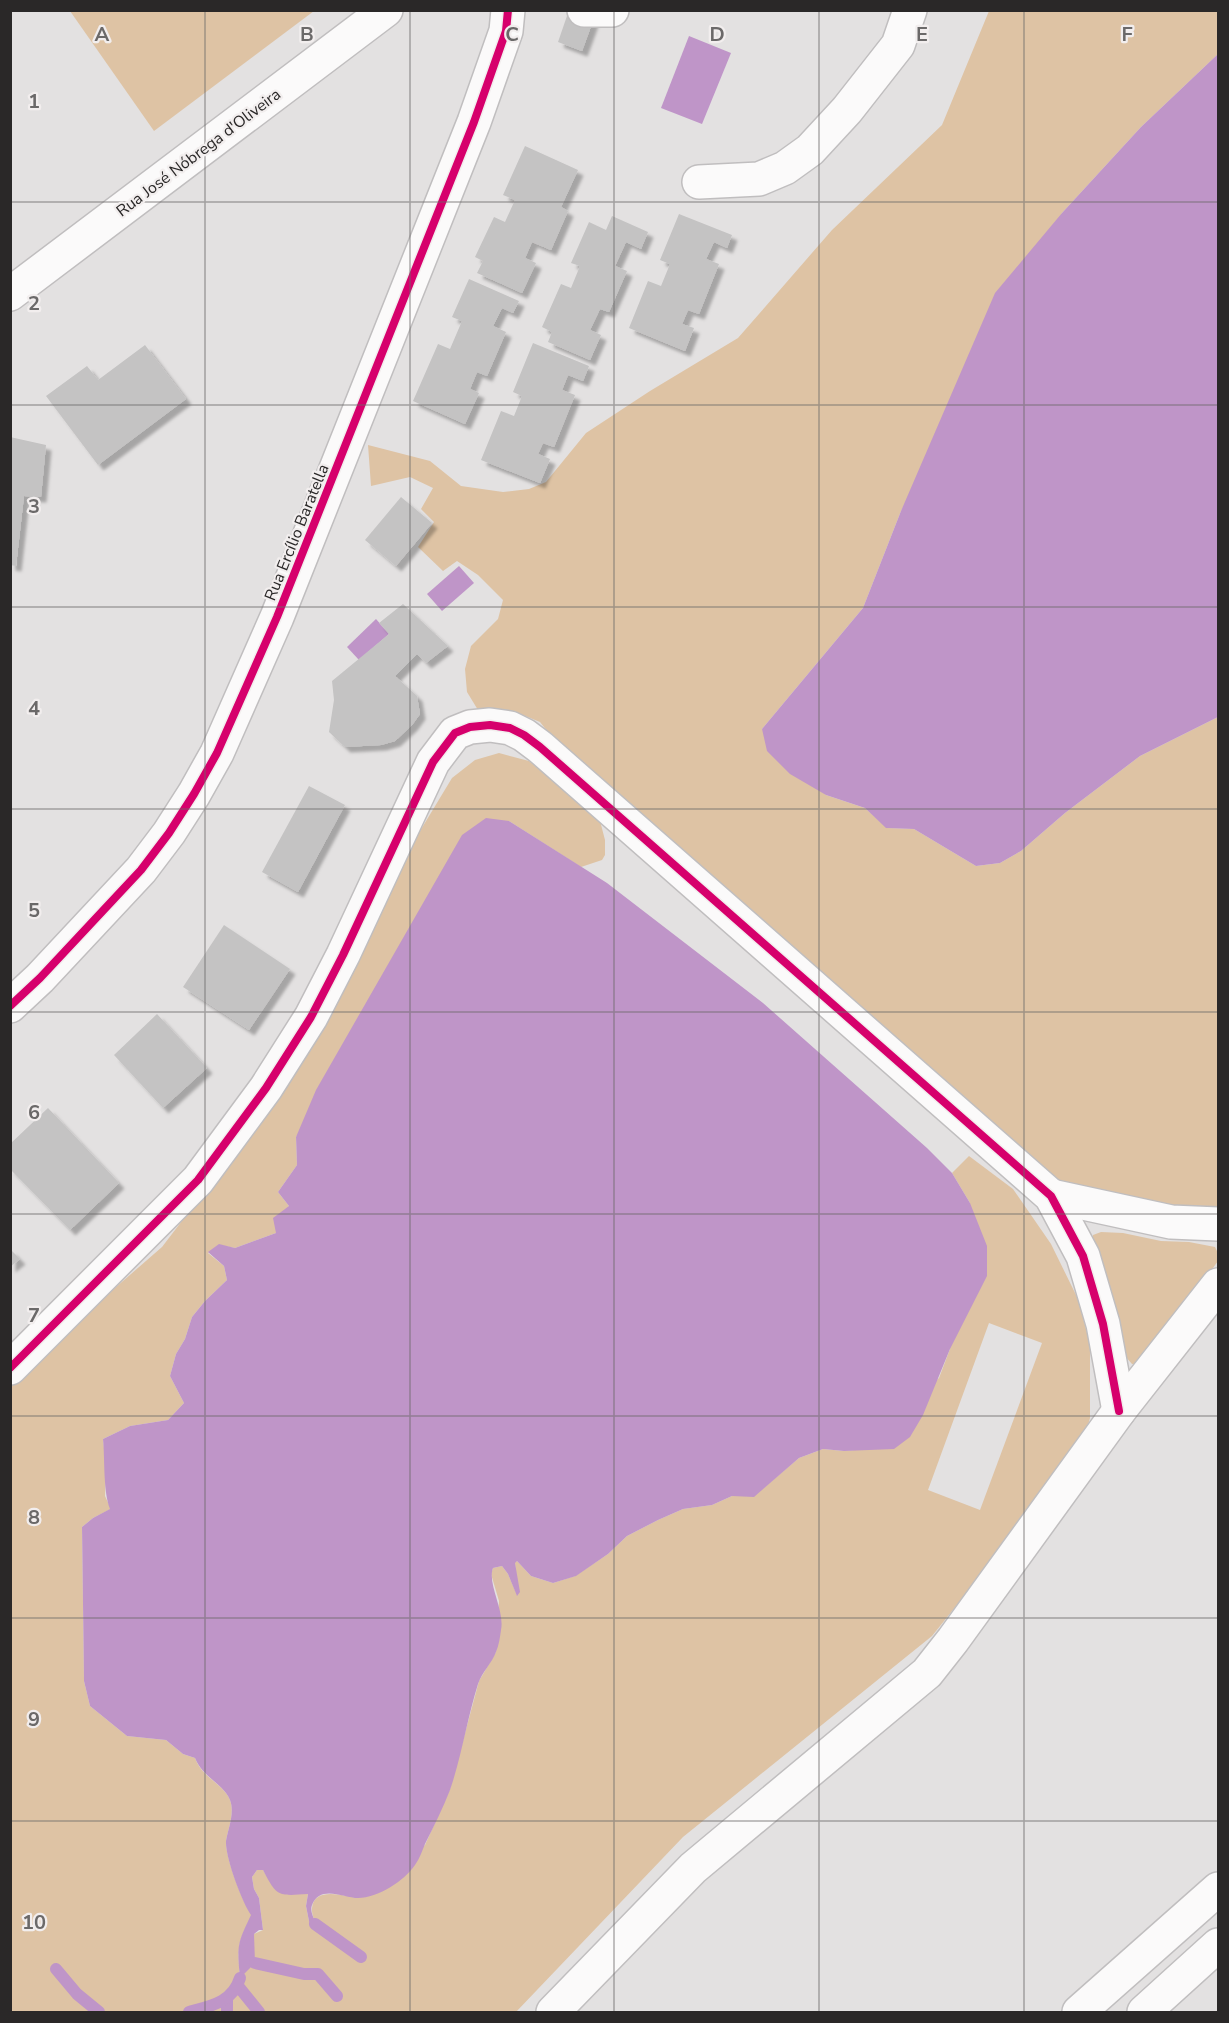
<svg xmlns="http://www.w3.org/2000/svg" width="1229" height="2023" font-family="'Nunito Sans',sans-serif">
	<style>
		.green { fill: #dec3a4; fill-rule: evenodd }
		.water { fill: #bf95c8 }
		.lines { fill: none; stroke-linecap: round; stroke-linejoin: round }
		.stream { stroke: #bf95c8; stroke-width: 12 }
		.building { fill: #c4c3c3; filter: url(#shadow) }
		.minor-casing { stroke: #c0bebf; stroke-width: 36 }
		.minor { stroke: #fbfafa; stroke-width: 33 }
		.cycleway-casing { stroke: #f2eeee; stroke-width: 11 }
		.cycleway { stroke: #d6006c; stroke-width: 8 }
		.grid { fill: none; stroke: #6b6969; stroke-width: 1.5; stroke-opacity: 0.55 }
		.labels { text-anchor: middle; stroke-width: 4.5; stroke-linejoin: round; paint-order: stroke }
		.street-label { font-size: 16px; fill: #2a2828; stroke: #f2eeee }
		.grid-label { font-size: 20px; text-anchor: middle; font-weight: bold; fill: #6b6969; stroke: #f2eeee; stroke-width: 4.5; stroke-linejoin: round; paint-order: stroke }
	</style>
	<defs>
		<filter id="shadow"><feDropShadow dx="5.5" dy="5.5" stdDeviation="1.5" flood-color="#0004"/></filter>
	</defs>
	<rect width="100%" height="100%" fill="#e3e1e1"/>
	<g class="green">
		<path d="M70 11H314L154 131Z"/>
		<path d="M989 11H1218V54L1141 127 1062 213 901 511 863 608 762 729 826 795 865 808 887 828 914 829 976 866 1000 863 1021 851 1065 813 1140 756 1218 717V1213L1078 1196 1047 1175 589 784 540 722 513 711 478 710 467 692 465 669 471 646 498 619 503 600 478 575 457 561 443 571 418 547 434 522 421 509 433 488 410 477 371 486 368 445 430 461 461 486 503 492 529 489 546 482 586 433 650 391 738 338 832 230 942 125Z"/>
		<path d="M499 753 529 761 599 817 605 840V855L602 860 581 867 509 821 296 1137 297 1165 278 1192 289 1206 276 1233 235 1248 219 1245 208 1253 224 1266 227 1280 205 1301 192 1317 185 1339 176 1354 170 1376 184 1403 168 1420 130 1426 103 1439 106 1466 105 1496 111 1509 93 1518 82 1527 84 1681 90 1706 127 1736 166 1740 183 1754 195 1758C202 1778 223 1783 230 1800 235 1813 228 1829 226 1841 225 1856 242 1902 252 1915 238 1942 237 1947 240 1977L254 1963V1934L263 1930 259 1898 254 1889 252 1877 257 1870H263L266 1875 302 1894H308L306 1906 310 1926H314C316 1920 311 1915 312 1908 314 1886 344 1896 358 1898L425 1845 450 1789 479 1681 496 1652 499 1601 491 1574 493 1568 502 1566 508 1574 517 1595 515 1562 517 1561 531 1576 553 1583 575 1576 608 1554 627 1536 658 1520 683 1509 712 1505 732 1496H754L799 1458 823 1449 844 1451 865 1449 939 1378 950 1349 970 1203 952 1173 969 1156 1013 1189 1051 1244 1078 1299 1090 1344V1418L1081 1450 932 1636 683 1837 516 2012H11V1386L61 1335 162 1247 263 1115 304 1053 420 831 452 778 475 760ZM989 1323 1042 1343 980 1510 928 1490Z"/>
		<path d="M1101 1232 1123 1233 1161 1241 1189 1242 1215 1247 1218 1253V1261L1147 1360 1139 1365 1132 1364 1125 1356 1092 1242 1093 1235Z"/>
	</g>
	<g class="water">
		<path d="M689 36 731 53 702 124 661 108Z"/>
		<path d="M1218 54V717L1140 756 1065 813 1021 851 1000 863 976 866 914 829 886 828 865 808 826 795 790 774 767 751 762 729 863 608 901 511 995 293 1062 213 1141 127Z"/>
		<path d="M459 566 474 583 442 611 427 594Z"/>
		<path d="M376 619 389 634 359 660 347 647Z"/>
		<path d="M486 818 509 821 607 883 763 1003 927 1148 952 1173 970 1203 987 1246V1276L950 1349 923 1415 910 1437 894 1449 844 1451 823 1449 799 1458 754 1497 732 1496 712 1505 683 1509 658 1520 627 1536 608 1554 576 1576 553 1583 531 1576 517 1561 515 1563 520 1592 517 1596 508 1574 502 1566 493 1568C487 1584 505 1610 501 1630 500 1637 499 1645 496 1652 492 1663 482 1672 478 1684 467 1719 462 1755 450 1790 443 1808 434 1826 425 1844 422 1851 420 1858 415 1865 404 1881 378 1898 358 1898 344 1898 320 1884 312 1905 309 1913 316 1919 315 1926H310L306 1906 308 1894C278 1896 277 1897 263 1870H257L252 1877 254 1889 259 1898 263 1930H259L254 1934 255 1963 240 1978C237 1946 237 1944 251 1915 242 1902 225 1857 226 1841 228 1829 235 1813 230 1800 223 1783 203 1778 195 1758L183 1754 166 1740 127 1736 90 1706 84 1681 82 1527 93 1518 110 1509C103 1491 105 1460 103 1439L130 1426 168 1420 184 1403 170 1376 176 1354 185 1339 192 1317 205 1301 227 1280 224 1266 208 1252 219 1244 235 1248 276 1233 273 1218 289 1206 278 1192 297 1165 296 1137 316 1090 462 835Z"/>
	</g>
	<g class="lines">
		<g class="stream">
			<path d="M315 1924 361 1957"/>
			<path d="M255 1963 304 1974H318L337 1996"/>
			<path d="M56 1969 77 1994 99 2012"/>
			<path d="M238 1986 259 2012"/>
			<path d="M227 1999V2012"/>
			<path d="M189 2012C211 2006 233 2002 240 1978"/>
		</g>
	</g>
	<g class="building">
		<path d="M569 10H597L582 51 558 42Z"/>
		<path d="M525 146 578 170 561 207 568 211 551 250 532 242 525 258 536 263 522 293 477 273 483 261 475 257 494 217 505 222 515 200 503 195Z"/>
		<path d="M679 214 732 235 727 248 714 242 706 259 719 264 699 314 688 310 682 324 694 328 685 351 629 328 648 281 661 286 670 264 660 260Z"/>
		<path d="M612 216 648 232 641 249 626 242 615 266 627 271 609 312 600 309 590 330 601 335 590 360 548 342 552 332 542 327 561 284 571 288 580 266 571 263 589 222 606 230Z"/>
		<path d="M469 279 519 301 513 313 502 308 493 326 506 332 487 376 477 372 470 389 479 393 465 424 413 401 438 344 450 349 462 321 452 317Z"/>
		<path d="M533 343 589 366 583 381 568 375 562 390 575 395 554 447 543 443 538 454 550 459 540 483 481 460 501 411 514 416 522 396 513 392Z"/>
		<path d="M145 345 186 399 98 465 46 396 87 366 98 380Z"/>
		<path d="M10 437 46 445 41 497 24 496 16 566 10 565Z"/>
		<path d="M401 497 432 523 396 566 365 540Z"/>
		<path d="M403 604 448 646 426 663 417 654 395 676 417 696 420 714 412 725 395 741 381 745 345 747 329 732 334 700 332 681 389 634 379 623Z"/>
		<path d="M309 786 345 805 298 892 262 872Z"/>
		<path d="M224 925 290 969 249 1030 183 987Z"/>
		<path d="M157 1014 207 1068 163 1108 114 1055Z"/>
		<path d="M48 1108 119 1183 70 1230 10 1169V1144Z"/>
		<path d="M10 1249 20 1259 10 1267Z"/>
	</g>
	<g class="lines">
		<defs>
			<g id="minor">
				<path d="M584 10H612"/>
				<path d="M699 182 759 179 785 168 810 150 847 110 898 45 910 10"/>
				<path d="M10 294 386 10"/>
				<path d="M10 1006 40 978 141 870 169 833 194 794 217 753 277 617 474 122 506 31 508 10"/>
				<path d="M1051 1196 1171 1222 1218 1224"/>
				<path d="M10 1368 198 1180 266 1088 311 1017 343 955 433 762 455 733 470 727 490 725 510 728 524 735 540 747 1051 1196 1083 1256 1103 1324 1119 1411"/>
				<path d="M553 2012 693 1868 927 1673 953 1640 1119 1411 1218 1285"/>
				<path d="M1079 2012 1218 1889"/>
				<path d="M1144 2012 1218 1945"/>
			</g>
		</defs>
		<use href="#minor" class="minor-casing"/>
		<use href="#minor" class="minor"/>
		<defs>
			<g id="cycleway">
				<path d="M10 1006 40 978 141 870 169 833 194 794 217 753 277 617 474 122 506 31 508 10"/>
				<path d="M10 1368 198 1180 266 1088 311 1017 343 955 433 762 455 733 470 727 490 725 510 728 524 735 540 747 1051 1196 1083 1256 1103 1324 1119 1411"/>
			</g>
		</defs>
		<use href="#cycleway" class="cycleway-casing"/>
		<use href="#cycleway" class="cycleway"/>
	</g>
	<path class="grid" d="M205 10V2012M410 10V2012M614 10V2012M819 10V2012M1024 10V2012M10 202H1218M10 405H1218M10 607H1218M10 809H1218M10 1012H1218M10 1214H1218M10 1416H1218M10 1618H1218M10 1821H1218"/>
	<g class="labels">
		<g class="street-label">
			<text transform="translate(198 152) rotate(-37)" y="6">Rua José Nóbrega d'Oliveira</text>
			<text transform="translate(296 532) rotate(-68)" y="6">Rua Ercílio Baratella</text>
		</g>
	</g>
	<g class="grid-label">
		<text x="102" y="41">A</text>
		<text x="307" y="41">B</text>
		<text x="512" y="41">C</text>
		<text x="717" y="41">D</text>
		<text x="922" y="41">E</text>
		<text x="1127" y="41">F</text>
		<text x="34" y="108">1</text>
		<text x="34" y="310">2</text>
		<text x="34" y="513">3</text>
		<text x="34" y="715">4</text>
		<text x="34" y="917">5</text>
		<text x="34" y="1119">6</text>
		<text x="34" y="1322">7</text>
		<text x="34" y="1524">8</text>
		<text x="34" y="1726">9</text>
		<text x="34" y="1929">10</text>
	</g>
	<rect width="1229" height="2023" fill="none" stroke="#2a2828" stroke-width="24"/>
</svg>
